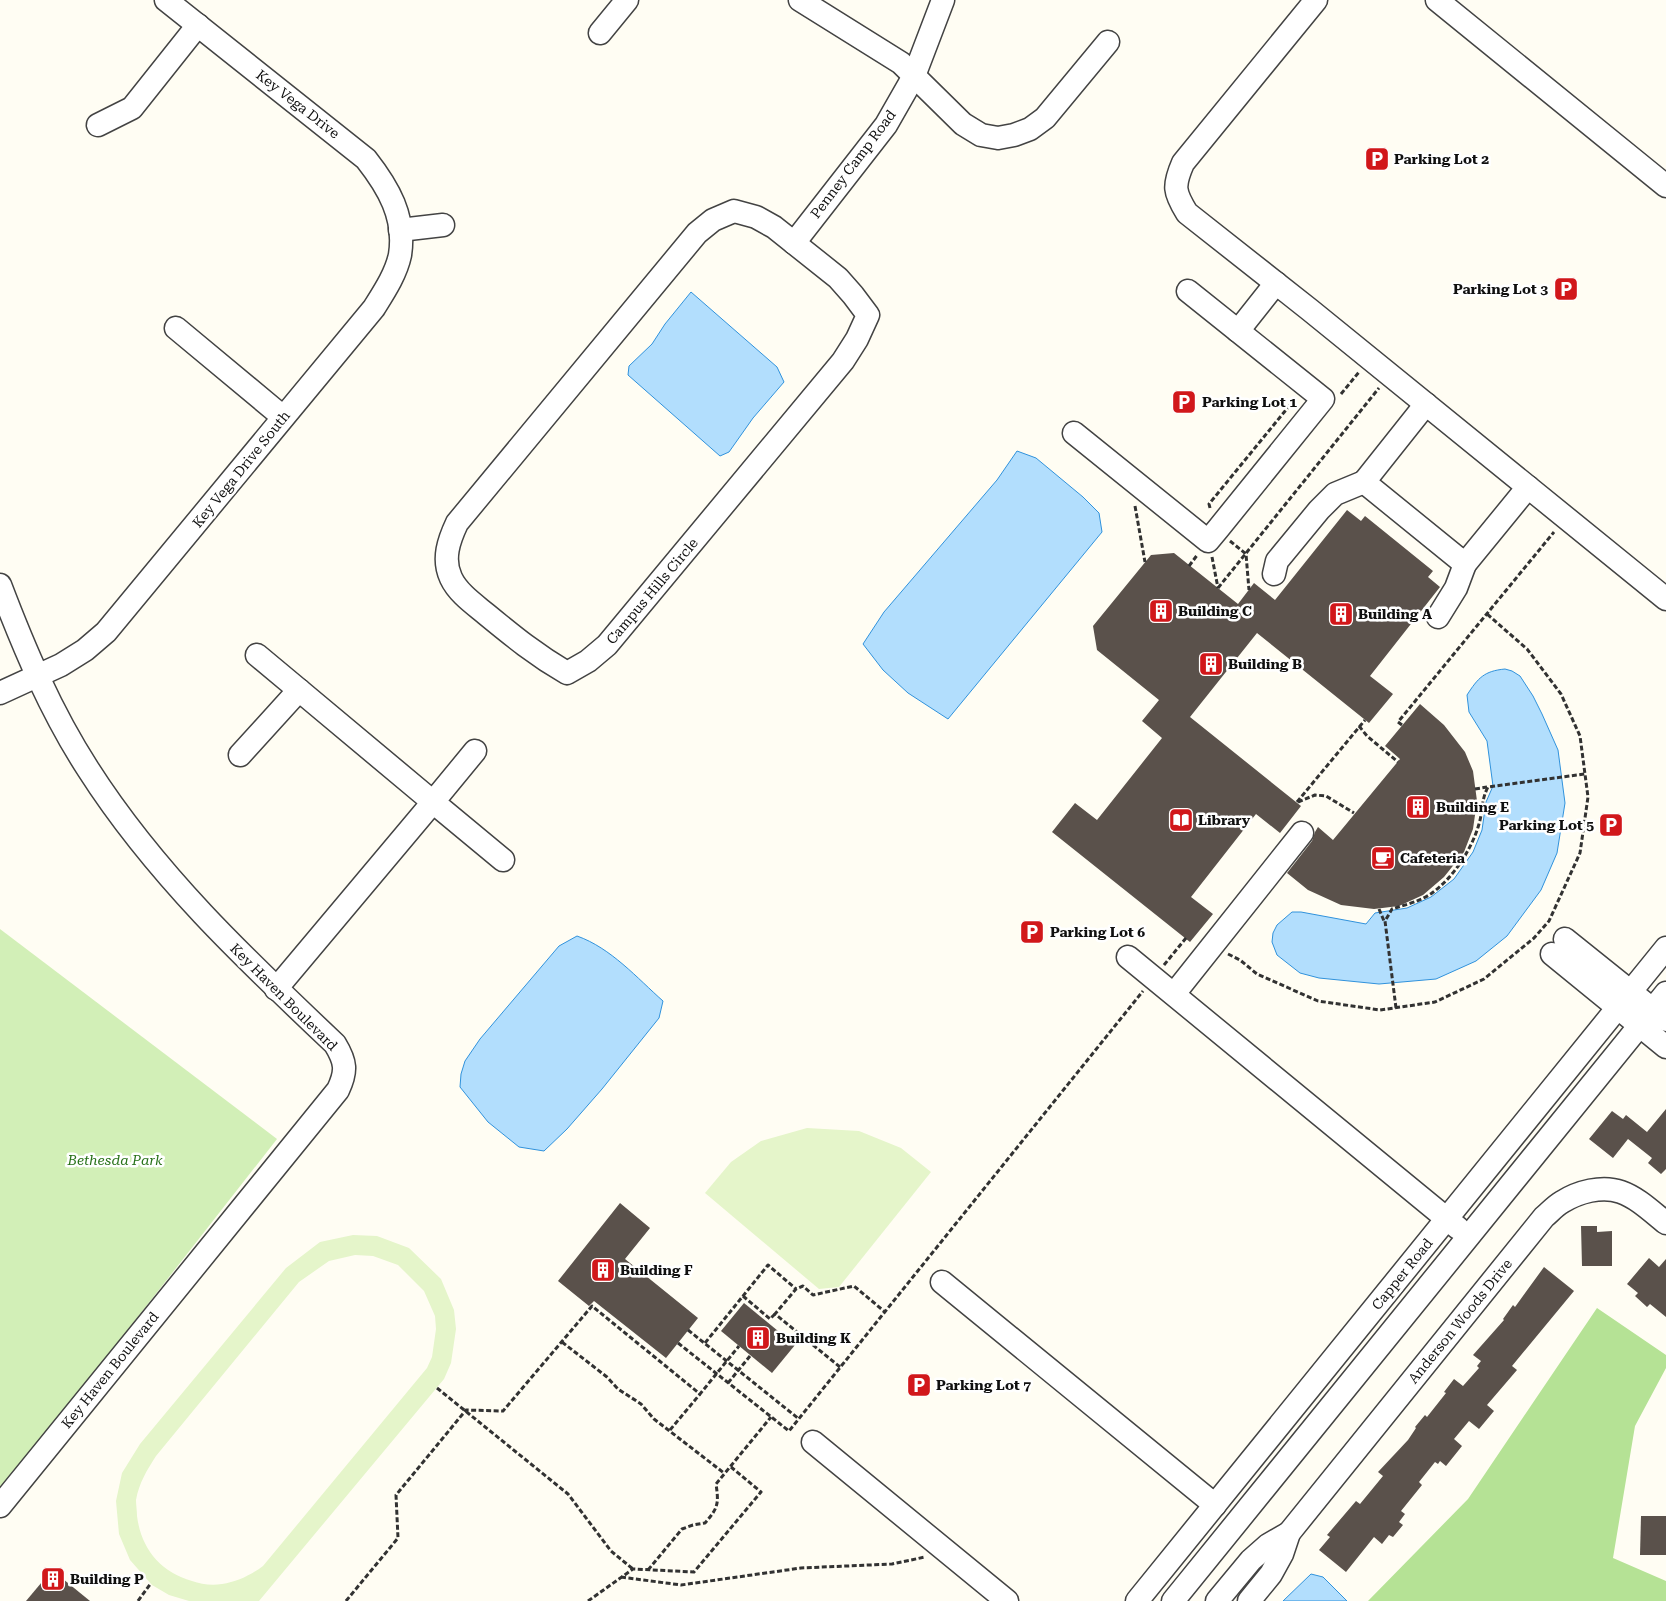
<svg xmlns="http://www.w3.org/2000/svg" width="1666" height="1601" font-family="'Roboto Serif',serif">
	<style>
		.green { fill: #d2efb7 }
		.forest { fill: #b5e295 }
		.pitch { fill: #e5f5ca; fill-rule: evenodd }
		.water { fill: #b2defd; stroke: #3092dc }
		.building { fill: #5a514b }
		.lines { fill: none; stroke-linecap: round; stroke-linejoin: round }
		.minor-casing { stroke: #434343; stroke-width: 25 }
		.path { stroke: #323232; stroke-width: 3; stroke-dasharray: 5 2.5; stroke-linecap: butt }
		.minor { stroke: #fff; stroke-width: 22 }
		.labels { text-anchor: middle; stroke-width: 5; stroke-linejoin: round; paint-order: stroke }
		.street-label { font-size: 14px; fill: #101010; stroke: #fff }
		.poi-label { font-size: 14px; font-weight: bold; fill: #101010; stroke: #fff; text-anchor: start }
		.park-label { font-size: 14px; font-style: italic; fill: #277118; stroke: #fff }
	</style>
	<rect width="100%" height="100%" fill="#fffdf3"/>
	<path class="green" d="M0 929 277 1139 0 1493Z"/>
	<path class="forest" d="M1597 1308 1666 1355V1368L1635 1426 1613 1558 1666 1581V1601H1368L1468 1499Z"/>
	<g class="pitch">
		<path d="M807 1128 859 1131 901 1148 931 1172 839 1287 819 1289 705 1193 731 1162 761 1141Z"/>
		<path d="M353 1235 377 1236 409 1248 441 1279 454 1310 456 1329 451 1363 444 1379 259 1601H189L169 1595 152 1585 130 1560 119 1534 116 1501 122 1473 140 1444 286 1268 320 1242ZM355 1255 373 1256 398 1265 424 1291 435 1316 436 1329 432 1357 427 1368 263 1566C251 1575 237 1582 222 1584 211 1586 201 1584 192 1581 160 1572 141 1548 137 1516 137 1511 136 1505 136 1500 139 1483 147 1470 156 1456L299 1282 329 1261Z"/>
	</g>
	<g class="water">
		<path d="M691 292 777 367 784 382 753 418 729 452 720 456 628 375 629 366 652 344 665 324Z"/>
		<path d="M1017 451 1036 458 1083 497 1099 513 1102 532 948 719 908 693 883 670 863 644 884 612 997 480Z"/>
		<path d="M1505 669 1512 671 1520 676 1533 696 1542 714 1558 750 1565 803 1557 853 1541 890 1507 936 1476 961 1436 979 1379 984 1319 978 1300 973 1277 955 1272 942 1273 933 1277 925 1292 912H1301L1366 924 1375 913 1407 908 1431 897 1454 879 1473 852 1482 830 1486 802 1493 786 1487 741 1469 712 1467 695C1478 678 1484 671 1505 669Z"/>
		<path d="M577 936C611 948 637 978 663 1001L659 1018 602 1089 567 1129 544 1151 519 1147 488 1122 460 1087 461 1074 465 1061 480 1039 559 946Z"/>
		<path d="M1311 1574 1323 1577 1347 1601H1283Z"/>
	</g>
	<g class="building">
		<path d="M1347 510 1361 521 1365 516 1433 571 1428 577 1440 587 1370 676 1393 694 1369 723 1257 633 1190 717 1301 806 1280 833 1256 814 1191 897 1213 914 1190 942 1052 832 1075 803 1097 820 1162 738 1142 721 1159 700 1097 650 1093 626 1151 555 1174 553 1238 604 1254 583 1275 600Z"/>
		<path d="M1420 704 1444 725 1465 752 1473 771 1477 801 1473 829 1464 852 1444 877 1423 895 1399 906 1374 909 1341 905 1308 890 1287 873 1312 841 1315 832 1318 827 1333 840 1400 759 1385 746Z"/>
		<path d="M1666 1109V1169L1661 1174 1648 1163 1652 1158 1628 1139 1613 1158 1589 1139 1612 1111 1623 1119 1626 1115 1647 1132Z"/>
		<path d="M620 1203 650 1228 625 1259 698 1318 666 1358 594 1301 589 1306 558 1281Z"/>
		<path d="M1581 1226H1597V1232L1612 1231V1266H1582Z"/>
		<path d="M1649 1258 1659 1267 1666 1259V1317L1650 1304 1647 1307 1635 1296 1638 1293 1627 1284Z"/>
		<path d="M1544 1267 1574 1291 1512 1366 1517 1370 1487 1405 1494 1411 1479 1429 1469 1421 1454 1439 1462 1446 1446 1466 1440 1461 1438 1464 1435 1462 1419 1482 1422 1485 1401 1511 1405 1514 1399 1522 1403 1525 1393 1537 1389 1535 1382 1544 1374 1537 1346 1572 1319 1550 1330 1537 1327 1535 1356 1501 1360 1504 1383 1476 1378 1472 1408 1440 1416 1428 1415 1427 1425 1415 1427 1417 1446 1393 1444 1392 1454 1379 1463 1386 1479 1368 1477 1366 1481 1361 1473 1355 1504 1320 1503 1319 1513 1305 1515 1307Z"/>
		<path d="M744 1303 795 1345 772 1373 721 1331Z"/>
		<path d="M1641 1516H1666V1555H1640Z"/>
		<path d="M52 1570 90 1601H26Z"/>
	</g>
	<g class="lines">
		<defs>
			<g id="minor">
				<path d="M800 0 901 63 963 124 981 135 998 138 1014 135 1030 129 1045 118 1108 42"/>
				<path d="M1316 0 1183 163C1173 186 1174 192 1187 213L1310 310 1666 599"/>
				<path d="M1437 0 1666 186"/>
				<path d="M600 33 627 0"/>
				<path d="M98 125 132 108 198 25"/>
				<path d="M734 211 756 217 774 227 838 278 853 295 868 315 857 339 843 361 607 645 588 661 567 673C536 655 514 637 486 614 474 604 458 593 451 578 442 559 449 540 457 523L697 233 713 220Z"/>
				<path d="M400 230 443 225"/>
				<path d="M794 243 886 125 914 76 943 0"/>
				<path d="M176 328 283 417"/>
				<path d="M1238 331 1276 283"/>
				<path d="M1426 404 1364 482 1465 564 1528 487"/>
				<path d="M1074 433 1208 541 1218 529 1323 399 1188 291"/>
				<path d="M1274 574 1277 561 1319 510 1335 494 1364 482"/>
				<path d="M0 585C24 648 51 712 88 769 155 874 245 959 335 1044 346 1062 347 1071 338 1090L0 1506"/>
				<path d="M1438 617 1456 588 1465 564"/>
				<path d="M257 655 299 690"/>
				<path d="M0 693 61 665 85 650 106 632 374 308C384 292 396 274 400 255 406 217 388 187 366 159L166 0"/>
				<path d="M475 751 433 802 503 860"/>
				<path d="M240 755 299 690 433 802 276 989"/>
				<path d="M1565 939 1666 1020"/>
				<path d="M1552 954 1666 1047"/>
				<path d="M1128 957 1458 1228"/>
				<path d="M1174 994 1302 833"/>
				<path d="M942 1282 1215 1505"/>
				<path d="M813 1442 1007 1601"/>
				<path d="M1137 1601 1666 948"/>
				<path d="M1173 1601 1666 993"/>
				<path d="M1217 1601 1251 1560 1268 1545 1289 1533"/>
				<path d="M1249 1601 1271 1574 1282 1554 1289 1533 1544 1217C1550 1212 1555 1206 1562 1202 1578 1192 1602 1185 1621 1192 1638 1198 1652 1212 1666 1223"/>
			</g>
		</defs>
		<use href="#minor" class="minor-casing"/>
		<g class="path">
			<path d="M1341 394 1359 372"/>
			<path d="M1135 506 1145 562"/>
			<path d="M1210 508 1209 504 1290 405"/>
			<path d="M1230 541 1246 554 1249 590"/>
			<path d="M1212 557 1218 588"/>
			<path d="M1189 566 1198 554"/>
			<path d="M1218 588 1379 388"/>
			<path d="M1402 725 1398 722 1554 532"/>
			<path d="M1359 726 1367 736 1398 762"/>
			<path d="M1475 789 1487 787"/>
			<path d="M1297 802 1365 720"/>
			<path d="M1298 802 1315 795 1326 796 1354 813"/>
			<path d="M1379 909 1384 921"/>
			<path d="M1228 954 1240 960 1257 974 1318 1001 1380 1010 1435 1002 1484 979 1534 938 1549 921 1580 853 1588 797 1580 736 1561 694 1527 649 1487 614"/>
			<path d="M1164 965 1186 938"/>
			<path d="M1396 1008 1385 921 1392 909C1405 905 1421 901 1432 893 1453 878 1472 849 1479 824 1483 811 1481 800 1488 787L1585 774"/>
			<path d="M743 1296 770 1319 775 1314"/>
			<path d="M688 1330 799 1419"/>
			<path d="M562 1342 607 1377 618 1389 641 1404 654 1419 724 1473"/>
			<path d="M678 1343 789 1431 1143 991"/>
			<path d="M705 1343 768 1265 796 1289"/>
			<path d="M840 1367 775 1314 796 1289 803 1286 813 1295 854 1286 885 1312"/>
			<path d="M728 1383 750 1356"/>
			<path d="M437 1388 568 1494 611 1551 633 1569"/>
			<path d="M670 1430 700 1394"/>
			<path d="M648 1570 682 1529 693 1525 705 1523C718 1508 719 1504 716 1484L771 1417"/>
			<path d="M621 1577 681 1585 801 1568 892 1564 925 1557"/>
			<path d="M138 1601 151 1583"/>
			<path d="M346 1601 398 1538 396 1495 466 1410 503 1411 592 1306 700 1394 739 1346"/>
			<path d="M588 1601 633 1569 694 1572 761 1492 731 1467"/>
		</g>
		<use href="#minor" class="minor"/>
	</g>
	<defs>
		<symbol id="parking-square" viewBox="-11 -11 22 22"><rect x="-9" y="-9" width="18" height="18" rx="4" fill="#d1171a" stroke="#fff"/><path d="M-3.5-5.5H1a3.5 3.5 0 0 1 0 7H-1V5.5H-3.5ZM-1-3.4V-.6H.8a1.4 1.4 0 0 0 0-2.8Z" fill="#fff"/></symbol>
		<symbol id="building-square" viewBox="-11 -11 22 22"><rect x="-9" y="-9" width="18" height="18" rx="4" fill="#d1171a" stroke="#fff"/><path d="M-4-6H4V6H1V3H-1V6H-4ZM-2.5-4.3h1.7v1.8h-1.7ZM.8-4.3h1.7v1.8H.8ZM-2.5-1h1.7V.8h-1.7ZM.8-1h1.7V.8H.8Z" fill="#fff"/></symbol>
		<symbol id="library-square" viewBox="-11 -11 22 22"><rect x="-9" y="-9" width="18" height="18" rx="4" fill="#d1171a" stroke="#fff"/><path d="M-6-4Q-3-5.5-.7-3.5V5Q-3 3-6 4ZM6-4Q3-5.5 .7-3.5V5Q3 3 6 4Z" fill="#fff"/></symbol>
		<symbol id="cafe-square" viewBox="-11 -11 22 22"><rect x="-9" y="-9" width="18" height="18" rx="4" fill="#d1171a" stroke="#fff"/><path d="M-5.5-4.5H6V0H3Q3 3.5 0 3.5H-2.5Q-5.5 3.5-5.5 0ZM3-3.2v2h1.7v-2ZM-6 4.5H4V6H-6Z" fill="#fff"/></symbol>
	</defs>
	<g fill-rule="evenodd">
		<use href="#parking-square" x="1363" y="145" width="28" height="28"/>
		<use href="#parking-square" x="1552" y="275" width="28" height="28"/>
		<use href="#parking-square" x="1170" y="388" width="28" height="28"/>
		<use href="#building-square" x="1147" y="597" width="28" height="28"/>
		<use href="#building-square" x="1327" y="600" width="28" height="28"/>
		<use href="#building-square" x="1197" y="650" width="28" height="28"/>
		<use href="#building-square" x="1404" y="793" width="28" height="28"/>
		<use href="#library-square" x="1167" y="806" width="28" height="28"/>
		<use href="#parking-square" x="1597" y="811" width="28" height="28"/>
		<use href="#cafe-square" x="1369" y="844" width="28" height="28"/>
		<use href="#parking-square" x="1018" y="918" width="28" height="28"/>
		<use href="#building-square" x="589" y="1256" width="28" height="28"/>
		<use href="#building-square" x="744" y="1324" width="28" height="28"/>
		<use href="#parking-square" x="905" y="1371" width="28" height="28"/>
		<use href="#building-square" x="39" y="1565" width="28" height="28"/>
	</g>
	<g class="labels">
		<g class="street-label">
			<text transform="translate(298 104) rotate(38)" y="5">Key Vega Drive</text>
			<text transform="translate(853 164) rotate(-53)" y="5">Penney Camp Road</text>
			<text transform="translate(241 469) rotate(-51)" y="5">Key Vega Drive South</text>
			<text transform="translate(652 591) rotate(-50)" y="5">Campus Hills Circle</text>
			<text transform="translate(284 997) rotate(45)" y="5">Key Haven Boulevard</text>
			<text transform="translate(1402 1274) rotate(-51)" y="5">Capper Road</text>
			<text transform="translate(1460 1321) rotate(-51)" y="5">Anderson Woods Drive</text>
			<text transform="translate(110 1370) rotate(-51)" y="5">Key Haven Boulevard</text>
		</g>
		<g class="poi-label">
			<text x="1394" y="164">Parking Lot 2</text>
			<text x="1548" y="294" text-anchor="end">Parking Lot 3</text>
			<text x="1202" y="407">Parking Lot 1</text>
			<text x="1178" y="616">Building C</text>
			<text x="1358" y="619">Building A</text>
			<text x="1228" y="669">Building B</text>
			<text x="1436" y="812">Building E</text>
			<text x="1198" y="825">Library</text>
			<text x="1594" y="830" text-anchor="end">Parking Lot 5</text>
			<text x="1400" y="863">Cafeteria</text>
			<text x="1050" y="937">Parking Lot 6</text>
			<text x="620" y="1275">Building F</text>
			<text x="776" y="1343">Building K</text>
			<text x="936" y="1390">Parking Lot 7</text>
			<text x="70" y="1584">Building P</text>
		</g>
		<g class="park-label">
			<text x="115" y="1165">Bethesda Park</text>
		</g>
	</g>
</svg>
